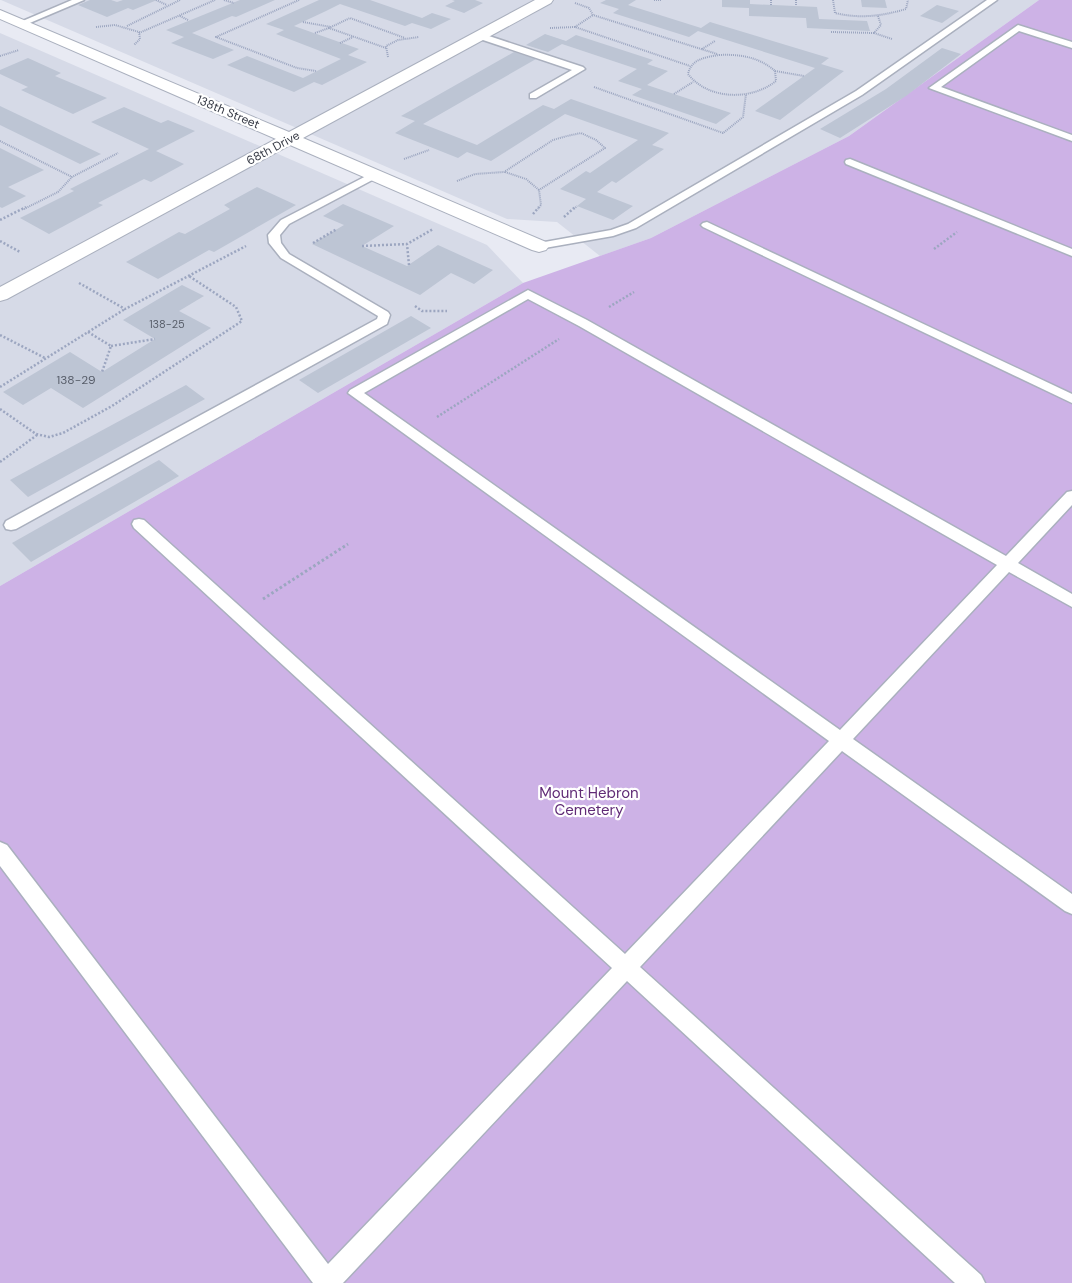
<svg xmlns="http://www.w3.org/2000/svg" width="1072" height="1283" font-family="'DM Sans',sans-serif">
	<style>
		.residential { fill: #d6dae7 }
		.green { fill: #cdb2e6 }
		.building { fill: #bdc5d4 }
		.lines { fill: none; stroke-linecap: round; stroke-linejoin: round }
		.service-casing { stroke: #aab0be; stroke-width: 3 }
		.minor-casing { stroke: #aab0be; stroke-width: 2 }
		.path-far2 { stroke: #9ca6c0; stroke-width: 2; stroke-dasharray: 1 1; stroke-linecap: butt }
		.path-far1 { stroke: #9ca6c0; stroke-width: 2.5; stroke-dasharray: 2 2; stroke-linecap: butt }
		.path { stroke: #9ca6c0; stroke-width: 3; stroke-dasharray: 2.5 2.5; stroke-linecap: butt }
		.service { fill: #fff; fill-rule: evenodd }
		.minor { fill: #fff; fill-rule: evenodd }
		.labels { text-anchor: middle; stroke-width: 4.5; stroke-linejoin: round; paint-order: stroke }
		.far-number-label { font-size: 11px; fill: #585e6a }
		.far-street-label { font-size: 12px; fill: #373b46; stroke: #fff }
		.number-label { font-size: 12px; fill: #585e6a }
		.park-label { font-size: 15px; fill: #602b76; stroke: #fff }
	</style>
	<rect width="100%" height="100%" fill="#e8eaf3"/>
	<g class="residential">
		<path d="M1 0H1039L849 136 651 238 600 256 557 222 507 219Z"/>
		<path d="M0 33 487 245 523 283 0 586Z"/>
	</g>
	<path class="green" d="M1039 0H1072V1283H0V586L523 283 651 238 849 136Z"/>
	<g class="building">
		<path d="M90 0H111L117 2 123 0H157L133 10 128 8 107 17 78 5Z"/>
		<path d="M240 0H275L236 17 232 16 192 33 234 50 213 59 171 43 184 37 166 30Z"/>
		<path d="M319 0H370L422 18 432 13 451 19 431 29 412 23 405 26 340 4 326 11 294 26 359 49 348 55 367 62 322 85 314 82 294 92 227 65 247 56 303 78 341 59 276 34 284 30 266 24Z"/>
		<path d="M452 0H475L483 3 464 13 445 6 455 1Z"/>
		<path d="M606 0H636L628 5 701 28 710 22 829 58 821 64 844 71 780 120 755 111 815 68 698 31 689 37 613 13 619 9 600 3Z"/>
		<path d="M722 0H750V4L817 7 819 19 867 21 870 31 807 28 806 18 749 16V8L722 7Z"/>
		<path d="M861 0H885L887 8 862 7Z"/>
		<path d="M937 5 959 11 942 23 920 16Z"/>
		<path d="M545 34 566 41 576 35 653 60 647 64 668 71 647 85 731 113 716 124 632 95 642 89 618 81 637 69 562 44 548 52 526 45Z"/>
		<path d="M942 48 961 54 906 96 840 138 820 129 886 89Z"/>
		<path d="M514 52 536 59 423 124 477 145 543 105 554 109 571 99 669 133 652 145 664 149 616 183 612 181 597 192 633 206 613 220 577 206 586 199 560 189 586 171 590 173 638 140 565 114 491 161 467 152 458 158 395 133 415 121 401 116Z"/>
		<path d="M28 58 61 73 55 76 107 98 73 114 21 90 28 87 0 74V70Z"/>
		<path d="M0 106 101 154 80 164 0 125Z"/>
		<path d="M124 107 161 123 168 120 195 131 156 151 184 164 151 182 144 179 98 203 103 205 49 234 20 218 74 191 70 189 149 149 91 122Z"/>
		<path d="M0 148 44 170 8 187 26 196 2 208 0 207Z"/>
		<path d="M257 187 296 205 214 252 209 250 158 279 126 262 179 232 185 234 230 209 224 205Z"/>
		<path d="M343 204 394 226 362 246 407 266 438 245 493 270 474 284 451 273 420 295 312 244 344 225 323 216Z"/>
		<path d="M182 285 204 296 179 311 211 328 83 408 51 388 23 405 3 392 70 352 102 372 155 339 123 320Z"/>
		<path d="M411 316 431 328 318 393 299 380Z"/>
		<path d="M186 385 205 399 28 497 10 480Z"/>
		<path d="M159 460 179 476 31 562 12 543Z"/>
	</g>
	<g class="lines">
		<defs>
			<g id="service">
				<path d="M72 0H84L25 25 18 23Z"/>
				<path d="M987 0H997L862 95 636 228 613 236 539 249 533 246 539 243 611 230 628 224 856 91Z"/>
				<path d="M1018 25 1072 42V48L1019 31 941 87 1072 135V141L929 88Z"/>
				<path d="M480 33 583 67 585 69 536 98H530V94L572 70 477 38 476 36Z"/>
				<path d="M850 159 1072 249V256L846 164 845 162 846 160Z"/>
				<path d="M374 172 379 175 378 177 289 224 280 235 281 243 289 254 388 312 390 315 387 324 16 529 11 530 6 529 4 525 6 521 377 319 378 316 281 258 269 243 268 235 281 220Z"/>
				<path d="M707 222 1072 394V403L703 227 701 225 703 223Z"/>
				<path d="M528 290 587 320 1006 556 1067 492 1072 491V505L1018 563 1072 594V607L1009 572 853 739 1072 894V914L1065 911 842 751 640 967 981 1275 985 1283H955L627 981 343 1283H313L0 866V842L7 845 328 1264 612 968 134 528 132 524 134 520 139 519 144 520 625 954 829 741 348 393 350 390ZM528 299 579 326 997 565 840 730 364 393Z"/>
			</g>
			<path id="minor" d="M535 0H553L551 3 303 138 546 242 549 246 546 250 539 252 532 250 290 145 7 299 0 301V287L276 139 0 19V10L289 132Z"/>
		</defs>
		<use href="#service" class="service-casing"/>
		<use href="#minor" class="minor-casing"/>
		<g class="path-far2">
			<path d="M156 0 167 5"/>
			<path d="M224 0 234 3"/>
			<path d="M299 0 216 37 297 68 316 71"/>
			<path d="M654 0H662"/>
			<path d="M771 0V5"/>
			<path d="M796 0V6"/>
			<path d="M833 0 835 13C860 19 882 16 906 9L908 0"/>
			<path d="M575 3 589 8 593 15 717 54"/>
			<path d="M180 16 188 20"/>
			<path d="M878 16 881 25 874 33 892 39"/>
			<path d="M303 22 331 27"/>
			<path d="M127 26 180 0"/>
			<path d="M96 27 115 25 139 32 140 39 134 45"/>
			<path d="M575 27 593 15"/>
			<path d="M550 28 575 27 690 66"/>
			<path d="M831 32 874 33"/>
			<path d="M139 33 215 0"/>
			<path d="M315 33 329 28"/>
			<path d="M340 43 353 37"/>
			<path d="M386 48 329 28 350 18 405 38"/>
			<path d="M702 49 715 41"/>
			<path d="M719 55C740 54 759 57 775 71L776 81C751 101 708 100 688 74 691 59 706 57 719 55Z"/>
			<path d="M0 56 19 50"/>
			<path d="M388 57 386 46 398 40 419 37"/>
			<path d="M775 71 804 76"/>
			<path d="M594 87 723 133 743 117 746 94"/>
			<path d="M674 94 693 82"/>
			<path d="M0 141 72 177"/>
			<path d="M404 159 429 150"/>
			<path d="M505 172 526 179 539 190"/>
			<path d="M457 181 475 174 504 172 553 140 567 136 581 133 596 140 605 148 539 190 541 205 538 209"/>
			<path d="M24 209 58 192 72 177 118 153"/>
			<path d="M574 209 577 206"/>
		</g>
		<g class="path-far1">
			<path d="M533 214 539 207"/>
			<path d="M564 217 575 207"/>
			<path d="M0 220 26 207"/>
			<path d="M0 241 20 252"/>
			<path d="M313 243 337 229"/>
			<path d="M362 246 407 244"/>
			<path d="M934 249 957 232"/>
			<path d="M409 265 407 244 433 229"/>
			<path d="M79 283 125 309 246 246"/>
			<path d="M415 306 422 311H447"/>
			<path d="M609 307 634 292"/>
			<path d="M88 332 111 346 102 372"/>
			<path d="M0 335 45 358"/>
			<path d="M111 346 155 339"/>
			<path d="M0 387 125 309"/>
			<path d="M0 409 36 434 49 437 63 433 112 406 242 321 236 307 189 276"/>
			<path d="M437 417 559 339"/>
			<path d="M0 462 37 435"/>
		</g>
		<path class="path" d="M263 599 348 544"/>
		<use href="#service" class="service"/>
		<use href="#minor" class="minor"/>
	</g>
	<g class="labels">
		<g class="far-number-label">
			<text x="167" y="328">138-25</text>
		</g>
		<g class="far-street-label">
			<text transform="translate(228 112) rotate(23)" y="4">138th Street</text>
			<text transform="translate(273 148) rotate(-28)" y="4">68th Drive</text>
		</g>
		<g class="number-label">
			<text x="76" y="384">138-29</text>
		</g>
		<g class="park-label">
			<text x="589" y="798">Mount Hebron<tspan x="589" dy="17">Cemetery</tspan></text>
		</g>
	</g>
</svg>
